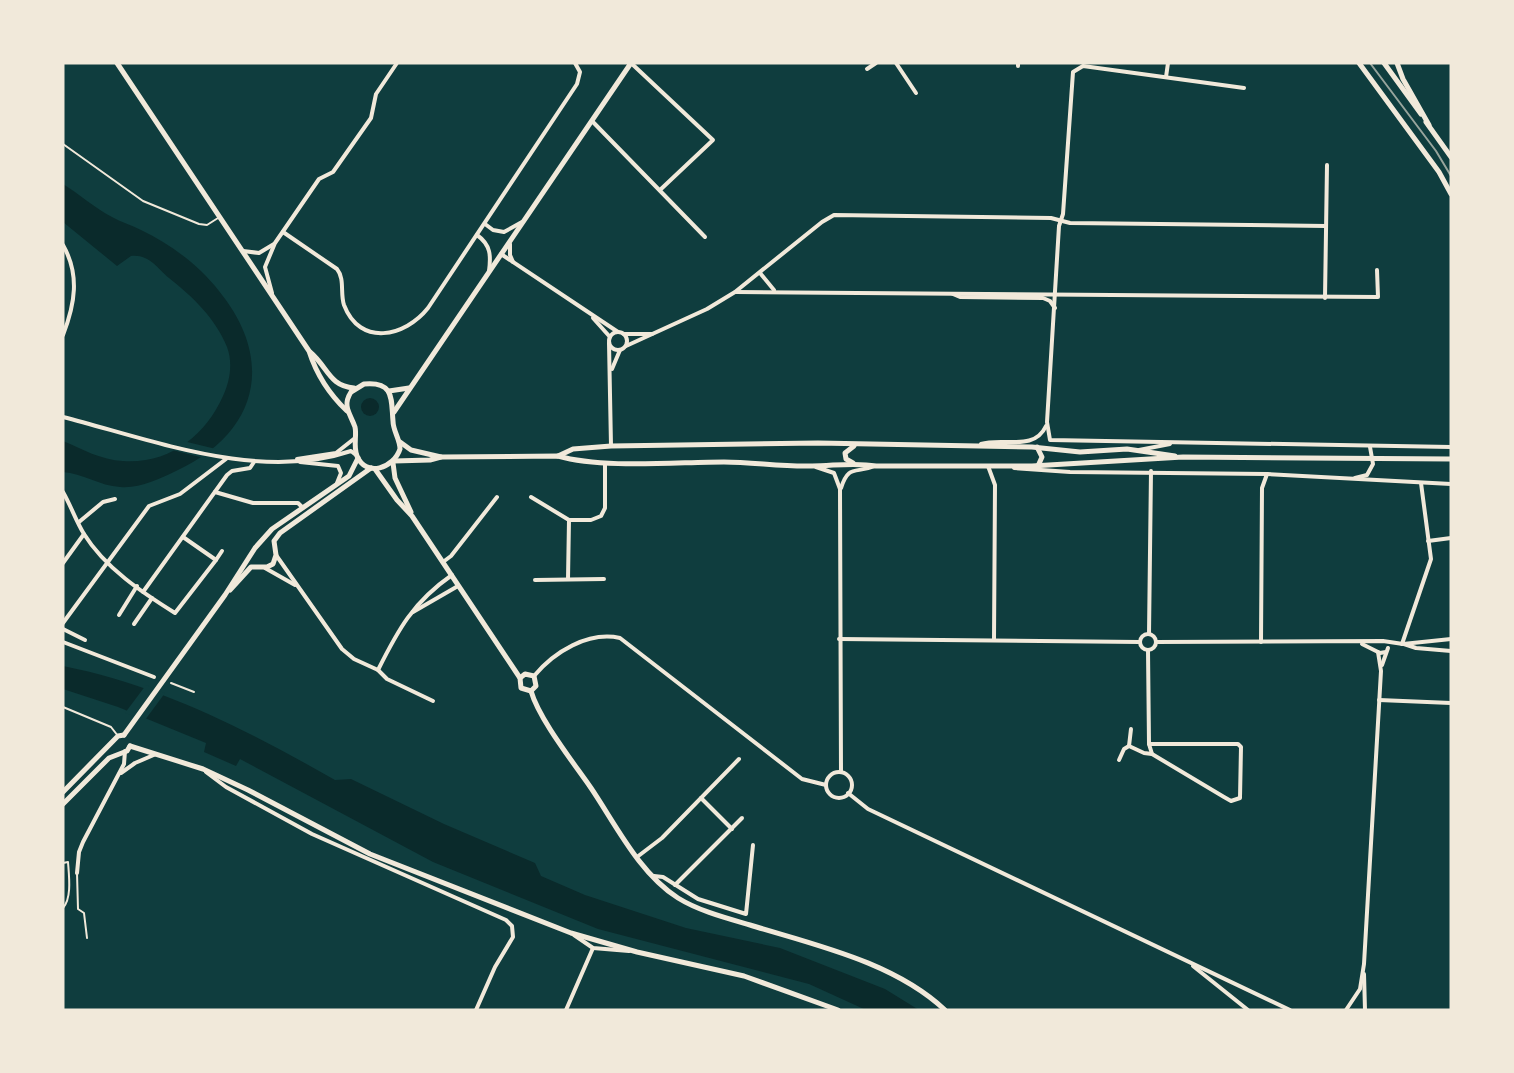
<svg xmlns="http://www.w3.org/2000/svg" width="1514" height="1073" font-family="'Public Sans',sans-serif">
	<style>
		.water { fill: #0a2a2b }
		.pier { fill: #0f3d3e }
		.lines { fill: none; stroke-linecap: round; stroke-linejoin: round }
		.service { stroke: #f1e9da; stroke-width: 2 }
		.minor { stroke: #f1e9da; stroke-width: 4 }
		.tertiary { stroke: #f1e9da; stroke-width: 5 }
		.secondary { stroke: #f1e9da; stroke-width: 5 }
		.rail { stroke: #97a49c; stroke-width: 2 }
	</style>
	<rect width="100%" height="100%" fill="#0f3d3e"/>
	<g class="water">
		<path d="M63 184C79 194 95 208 112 217 121 222 131 225 141 230 170 244 199 265 219 291 276 361 258 433 176 471 160 479 138 489 120 487 100 486 82 473 63 472V441C82 449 101 460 123 461 170 464 205 436 223 396 230 381 233 363 227 347 216 319 192 296 169 278 157 268 149 254 131 256L117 266 63 222Z"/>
		<circle cx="370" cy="407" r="9"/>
		<path d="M63 666C160 685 249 731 335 780L351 779 444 824 535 863 541 876 585 895 686 928 780 948 885 989 919 1010H866L809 984 598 929 433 862 240 759 236 766 204 752 206 743 118 707 63 689Z"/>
	</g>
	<g class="pier">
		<path d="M183 441 216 449 204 458 168 449Z"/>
		<path d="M146 685 165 693 145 720 125 713Z"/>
	</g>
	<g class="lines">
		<g class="service">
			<path d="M63 144 143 201 199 224 207 225 218 218"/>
			<path d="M171 683 194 692"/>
			<path d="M63 707 111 727 118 736"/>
			<path d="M63 863 68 862C69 876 72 898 63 908"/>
			<path d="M77 873 78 909 84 913 87 938"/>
		</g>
		<g class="minor">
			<path d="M631 63 713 140 660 190"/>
			<path d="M896 63 916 93"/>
			<path d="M1018 63V66"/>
			<path d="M867 69 876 63"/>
			<path d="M1166 77 1168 63"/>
			<path d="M1244 88 1083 66 1073 72 1063 214 1059 226 1047 422 1050 440 1451 447"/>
			<path d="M592 121 705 237"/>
			<path d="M485 224 493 230 504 232 522 222"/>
			<path d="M283 232 337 269C345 279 340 293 344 305 360 347 405 337 428 308L577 84 580 72 575 63"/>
			<path d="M477 235C491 245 491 256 489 271"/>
			<path d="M510 244V255L513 262"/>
			<path d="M63 245C80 275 75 304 63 335"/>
			<path d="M243 251 259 253 274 244"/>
			<path d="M501 254 618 332"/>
			<path d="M760 273 774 290"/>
			<path d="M736 292 1378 297 1377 270"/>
			<path d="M272 293 265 267 275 243 319 179 333 172 371 118 376 94 397 63"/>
			<path d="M953 294 960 297 1043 298 1050 301 1055 308"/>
			<path d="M1325 298 1327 165"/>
			<path d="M593 318 610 337"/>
			<circle cx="618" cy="341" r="9"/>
			<path d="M624 334H652"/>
			<path d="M609 343 611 446"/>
			<path d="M626 346 707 309 735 292 822 222 834 215 1051 218 1070 223 1326 226"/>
			<path d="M612 369 620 350"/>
			<path d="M63 417C153 440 259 482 351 451L356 455"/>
			<path d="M981 444C1003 437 1034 452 1046 426"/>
			<path d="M1139 450 1170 444"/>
			<path d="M297 459 336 453 355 438"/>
			<path d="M300 462 338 466 341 473 337 483"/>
			<path d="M988 466 995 485 994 640"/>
			<path d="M816 467 834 473 840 489 841 772"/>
			<path d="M1014 468 1070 472 1267 474 1451 484"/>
			<path d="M1355 478 1367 475 1373 464 1370 447"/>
			<path d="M841 488C849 464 855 474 875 466"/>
			<path d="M63 492C71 506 76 521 84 534 105 568 143 593 175 613L216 560 183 537"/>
			<path d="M215 492 253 503H298L302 507"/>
			<path d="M531 497 569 520"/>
			<path d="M79 522 103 502 115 499"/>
			<path d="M1428 541 1451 538"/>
			<path d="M276 555 342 649 354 659 378 670C398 630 413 602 452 575"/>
			<path d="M216 560 222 551"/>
			<path d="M443 562 451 556 497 497"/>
			<path d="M63 563 84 534"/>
			<path d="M265 568 295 585"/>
			<path d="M568 579 569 520H591L601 516 605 508V463"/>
			<path d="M535 580 604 579"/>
			<path d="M143 592 227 475 232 471 250 468 254 462"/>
			<path d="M413 612 458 586"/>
			<path d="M119 615 137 586"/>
			<path d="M63 623 149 506 180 494 226 459"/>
			<path d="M134 624 152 598"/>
			<path d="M63 629 85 640"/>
			<circle cx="1148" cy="642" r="8"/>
			<path d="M1149 634 1151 471"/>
			<path d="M839 639 1140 642"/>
			<path d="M63 642 154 677"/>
			<path d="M1156 642 1383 641 1403 644 1451 639"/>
			<path d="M1261 642 1262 488 1267 474"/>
			<path d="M1362 644 1380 653 1386 652"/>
			<path d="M1402 644 1431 559 1421 483"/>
			<path d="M1404 644 1416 648 1451 651"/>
			<path d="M1148 650 1149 744"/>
			<path d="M1382 665 1388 648"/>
			<path d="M378 670 387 679 433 701"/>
			<path d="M534 676C554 652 588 631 620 638L802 779 826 785"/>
			<path d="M1379 700 1451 703"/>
			<path d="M1149 744H1238L1241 747 1240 798 1231 801 1224 797 1152 754Z"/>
			<path d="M1129 746 1131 729"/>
			<path d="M1119 760 1124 749 1129 746 1144 753 1152 754"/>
			<path d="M206 772 226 787 312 834 506 920 512 926 513 937 495 967 476 1010"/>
			<circle cx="839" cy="785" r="13"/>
			<path d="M121 773 135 763 156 754"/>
			<path d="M848 793 868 809 1290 1010"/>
			<path d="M701 798 732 829"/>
			<path d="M637 857 662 838 739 759"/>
			<path d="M77 873 79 852 83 842 124 764 125 751"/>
			<path d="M654 876 663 877 698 899 746 914 753 845"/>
			<path d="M675 885 742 818"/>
			<path d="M574 935 593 948 629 951"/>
			<path d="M1193 966 1248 1010"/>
			<path d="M1364 974 1365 1010"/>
			<path d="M566 1010 593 948"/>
			<path d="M1346 1010 1360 989 1364 964 1381 671 1378 652"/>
		</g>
		<g class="tertiary">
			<path d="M117 63 309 351C316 373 329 394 347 411"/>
			<path d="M1359 63 1439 172 1451 194"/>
			<path d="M1384 63 1421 114"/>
			<path d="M1426 122 1451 157"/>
			<path d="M310 352C328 367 329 386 354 388"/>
			<path d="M389 391 409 388"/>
			<path d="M394 412 631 63"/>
		</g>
		<g class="secondary">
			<path d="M1397 63 1403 79 1429 125"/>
			<path d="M364 384C395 381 391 400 393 421 393 431 400 439 400 449 394 468 366 478 357 456 353 446 357 436 355 427 350 413 342 406 351 392Z"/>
			<path d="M400 442 411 450 441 457"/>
			<path d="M1037 447 1042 457 1038 466"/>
			<path d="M558 456 573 449 611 446 818 443 1032 447 1080 452 1127 449 1175 456"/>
			<path d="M394 461 430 460 441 457 558 456C603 469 676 462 724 462 753 462 782 467 812 466 833 466 854 462 876 466H1032L1183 457 1451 459"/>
			<path d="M393 463 395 478 411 512"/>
			<path d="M853 463 846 459 845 453 854 446"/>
			<path d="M375 469 397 500 412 516 520 678 521 688 531 691"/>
			<path d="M230 590 251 567H267L273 564 276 555 274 541 280 533 371 468"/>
			<path d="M520 678 525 674 534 676 536 686 531 691"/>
			<path d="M531 691C539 719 573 762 591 788 616 825 639 873 678 898 699 911 726 918 750 925 815 945 894 962 945 1010"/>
			<path d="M124 735 225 595 255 548 272 529 349 476 358 458"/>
			<path d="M130 746 203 769 248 790 370 854 571 933 637 952 744 976 838 1010"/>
			<path d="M63 792 118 736 124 735"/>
			<path d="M63 804 109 758 127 751 130 746"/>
		</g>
		<path class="rail" d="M1370 63 1436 151 1451 176"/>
	</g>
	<rect width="1514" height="1073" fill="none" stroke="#f1e9da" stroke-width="129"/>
</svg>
